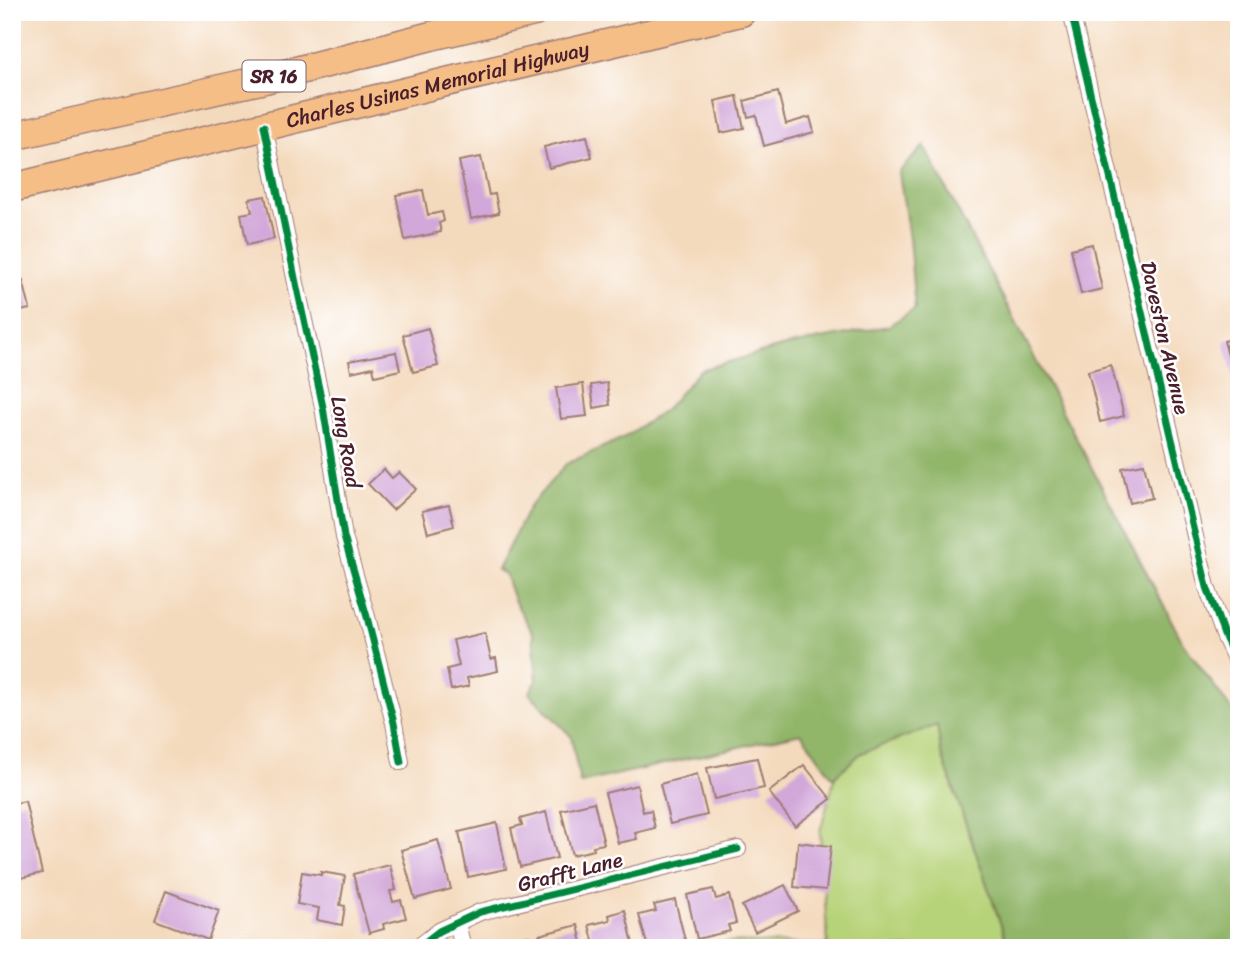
<svg xmlns="http://www.w3.org/2000/svg" width="1251" height="960" font-family="Sriracha,sans-serif">
	<style>
		.green { fill: #b7d379; stroke: #807952; stroke-width: 2 }
		.forest { fill: #91b569; stroke: #6e6a4a; stroke-width: 2 }
		.building { fill: #d2a7d9 }
		.lines { fill: none; stroke-linecap: round; stroke-linejoin: round }
		.street-casing { stroke: #9f7c74; stroke-width: 18 }
		.highway-casing { stroke: #9f7c74; stroke-width: 31 }
		.street { stroke: #fff; stroke-width: 16 }
		.highway { stroke: #f6be87; stroke-width: 28 }
		.cycleway-casing { stroke: #fff; stroke-width: 11 }
		.cycleway { stroke: #00873e; stroke-width: 7 }
		.labels { text-anchor: middle; stroke-width: 5; stroke-linejoin: round; paint-order: stroke }
		.shield { fill: #fff; stroke: #80626b; stroke-width: 2 }
		.shield-label { font-size: 19px; font-weight: bold; fill: #4a1f2b }
		.street-label { font-size: 21px; fill: #4a1f2b; stroke: #fff }
	</style>
	<rect width="100%" height="100%" fill="#fff"/>
	<filter id="ink" filterUnits="userSpaceOnUse"><feTurbulence type="fractalNoise" baseFrequency=".0143" numOctaves="2"/><feDisplacementMap in="SourceGraphic" scale="14" xChannelSelector="R" yChannelSelector="G"/><feConvolveMatrix kernelMatrix="1 2 1 2 8 2 1 2 1" color-interpolation-filters="sRGB"/></filter>
	<filter id="wash" filterUnits="userSpaceOnUse"><feTurbulence type="fractalNoise" baseFrequency=".00686" numOctaves="4" result="noise"/><feDisplacementMap in="SourceGraphic" scale="28" xChannelSelector="R" yChannelSelector="G"/><feGaussianBlur stdDeviation="1.57" result="paint"/><feColorMatrix in="noise" values="0 0 0 0 0 0 0 0 0 0 0 0 0 0 0 0 0 1.4 0 .05"/><feComposite in="paint" operator="in"/></filter>
	<g filter="url(#wash)">
		<rect width="100%" height="100%" fill="#f4dabd"/>
		<path class="green" d="M938 724 941 752 1009 948H715L727 942 828 945 820 832 835 776 861 753Z"/>
		<path class="forest" d="M924 146 1183 643 1239 720V948H1009L941 752 937 725 861 753 835 776 834 779 801 733 580 783 571 736 529 693 537 681 533 633 514 600 505 574 497 570 529 507 566 464 623 438 666 409 700 370 785 346 888 326 915 309 909 238 899 172Z"/>
		<g id="blocks">
			<g class="building">
				<path d="M778 92 786 124 810 117 814 132 764 146 756 115 748 117 744 101Z"/>
				<path d="M737 96 744 128 721 133 715 101Z"/>
				<path d="M587 136 592 157 549 168 544 147Z"/>
				<path d="M481 157 489 195 495 194 499 213 471 219 459 161Z"/>
				<path d="M423 190 428 215 442 212 444 221 439 223 441 232 405 240 396 195Z"/>
				<path d="M265 196 274 239 247 245 241 214 252 212 249 199Z"/>
				<path d="M1092 244 1102 289 1081 294 1071 249Z"/>
				<path d="M23 280 30 309 12 313V283Z"/>
				<path d="M428 328 438 366 413 372 403 335Z"/>
				<path d="M1239 337V393H1238L1224 341Z"/>
				<path d="M396 352 400 370 375 376 373 367 351 372 349 361Z"/>
				<path d="M1111 365 1124 416 1100 422 1088 371Z"/>
				<path d="M607 383 610 405 594 408 591 385Z"/>
				<path d="M583 384 587 416 561 419 556 388Z"/>
				<path d="M1144 464 1152 498 1130 503 1122 468Z"/>
				<path d="M384 469 392 478 399 472 416 489 393 510 368 484Z"/>
				<path d="M449 505 454 526 428 533 422 511Z"/>
				<path d="M485 633 491 659 496 658 498 671 467 678 469 686 451 690 447 669 459 666 453 640Z"/>
				<path d="M757 758 764 788 714 799 707 768Z"/>
				<path d="M804 765 831 799 795 826 769 792Z"/>
				<path d="M697 774 707 815 670 824 660 784Z"/>
				<path d="M637 785 643 812 651 810 655 828 635 833 637 839 618 843 605 793Z"/>
				<path d="M25 801 42 873 12 880V804Z"/>
				<path d="M594 802 604 844 593 846 594 850 572 855 561 810Z"/>
				<path d="M546 812 557 858 520 867 511 828 522 825 520 819Z"/>
				<path d="M497 823 506 869 468 877 459 832Z"/>
				<path d="M438 840 451 889 415 899 401 850Z"/>
				<path d="M798 842 831 846 826 890 794 887Z"/>
				<path d="M390 865 396 890 390 891 393 902 401 900 406 918 383 924 384 929 369 933 353 874Z"/>
				<path d="M302 872 321 875V872L345 876 340 905 345 906 342 925 317 920 319 908 297 904Z"/>
				<path d="M785 885 798 911 755 932 742 906Z"/>
				<path d="M713 889 716 899 729 895 736 923 728 925 730 931 697 939 687 895Z"/>
				<path d="M166 891 219 911 208 940 155 920Z"/>
				<path d="M675 900 687 948H648L639 915 656 911 654 905Z"/>
				<path d="M625 910 634 948H595L589 925 610 920 609 915Z"/>
				<path d="M578 925 583 948H542L539 935Z"/>
				<path d="M529 936 532 948H498L497 943Z"/>
			</g>
		</g>
	</g>
	<g filter="url(#ink)">
		<use href="#blocks" fill-opacity="0" stroke="#9f7c74" stroke-width="2"/>
		<g class="lines">
			<defs>
				<g id="street">
					<path d="M1071 12 1207 587 1224 635 1239 667"/>
					<path d="M264 126 297 288 323 407 344 537 367 617 394 723 401 762"/>
					<path d="M457 923 463 948"/>
					<path d="M417 948 439 931 480 912 738 849"/>
				</g>
				<g id="highway">
					<path d="M12 136 265 79 431 36 534 12"/>
					<path id="s1" d="M12 188 442 83 741 12"/>
				</g>
			</defs>
			<use href="#street" class="street-casing"/>
			<use href="#highway" class="highway-casing"/>
			<use href="#street" class="street"/>
			<use href="#highway" class="highway"/>
			<defs>
				<g id="cycleway">
					<path d="M1071 12 1207 587 1224 635 1239 667"/>
					<path d="M264 126 297 288 323 407 344 537 367 617 394 723 401 762"/>
					<path d="M417 948 439 931 480 912 738 849"/>
				</g>
			</defs>
			<use href="#cycleway" class="cycleway-casing"/>
			<use href="#cycleway" class="cycleway"/>
		</g>
	</g>
	<g class="labels">
		<rect class="shield" x="242.5" y="60.5" width="63" height="31" rx="5"/>
		<g class="shield-label">
			<text x="274" y="83">SR 16</text>
		</g>
		<g class="street-label">
			<text dy="7" stroke="none"><textPath href="#s1" startOffset="438">Charles Usinas Memorial Highway</textPath></text>
			<text transform="translate(1165 338) rotate(77)" y="7">Daveston Avenue</text>
			<text transform="translate(346 442) rotate(80)" y="7">Long Road</text>
			<text transform="translate(570 872) rotate(-14)" y="7">Grafft Lane</text>
		</g>
	</g>
	<rect width="1251" height="960" fill="none" stroke="#fff" stroke-width="42"/>
</svg>
